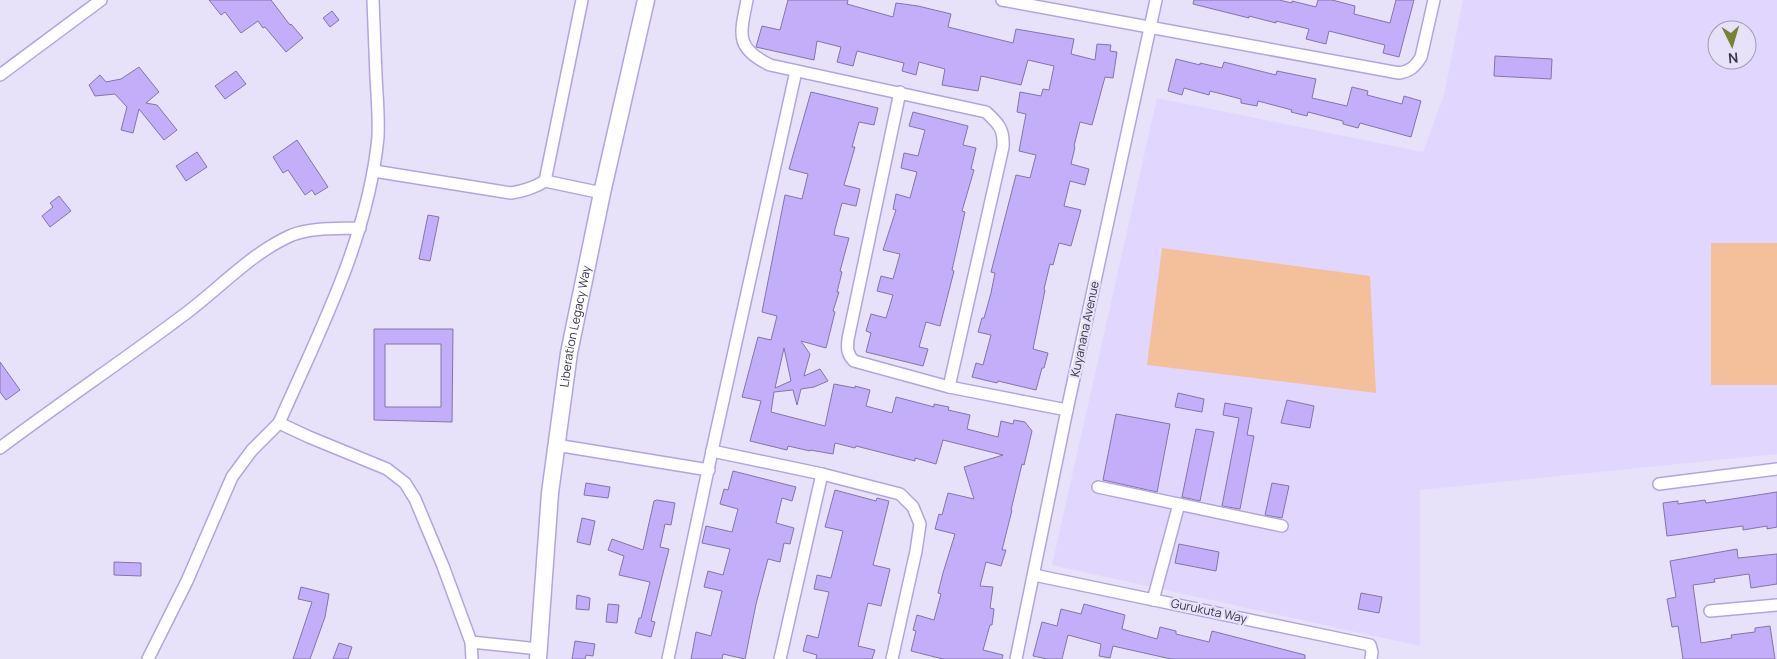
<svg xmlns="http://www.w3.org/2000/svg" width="1777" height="659" font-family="Manrope,sans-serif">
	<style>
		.built { fill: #e1d7fe; fill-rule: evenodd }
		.green { fill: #f4c09b }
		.building { fill: #c3aef9; stroke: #8375a9; fill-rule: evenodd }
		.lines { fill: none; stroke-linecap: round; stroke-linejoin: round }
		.minor-casing { stroke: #b3a5dc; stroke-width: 14 }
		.secondary-casing { stroke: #b3a5dc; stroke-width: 19 }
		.minor { stroke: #fff; stroke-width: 11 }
		.secondary { stroke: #fff; stroke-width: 16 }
		.labels { text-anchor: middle; stroke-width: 4.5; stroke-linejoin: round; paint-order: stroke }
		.street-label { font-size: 12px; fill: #3b354c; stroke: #e7e1f9 }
	</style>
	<rect width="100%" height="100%" fill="#e7e1f9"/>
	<path class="built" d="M1463 0H1777V454L1420 490V646L1052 565 1157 98 1423 152 1444 95ZM1717 30H1747V60H1717Z"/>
	<g class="green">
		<rect x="1711" y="243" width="66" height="142"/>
		<path d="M1162 248 1370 276 1376 393 1147 365Z"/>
	</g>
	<g class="building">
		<path d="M209 0H271L290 25 291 24 303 38 286 52 265 27 263 28 258 21 241 33 225 12 221 15Z"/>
		<path d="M788 0H848L847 4 893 17 896 3 918 6 951 14 948 27 1013 43 1016 29 1074 39 1071 54 1095 60 1097 44 1111 45 1110 51 1117 52 1113 78 1105 77 1092 125 1080 122 1074 146 1075 147 1071 164 1089 169 1085 185 1070 181 1064 206 1081 210 1071 246 1059 243 1053 265 1050 264 1044 289 1045 290 1033 349 1048 353 1044 368H1042L1036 390 998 381 997 383 972 377 976 363 983 365 991 335 978 332 982 318H984L991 293 995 273 991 272 1016 175 1030 178 1036 155 1019 151 1026 114 1017 112 1020 92 1041 96 1043 89 1049 90 1054 66 1028 60 1021 85 981 76 978 91 942 85 945 69 919 62 916 75 902 71 904 63 857 51 853 66 837 62 841 47 817 41 814 60 756 47 762 26 780 30Z"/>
		<path d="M1194 0H1279L1292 3V1L1316 7 1318 0H1332L1355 6 1354 14 1390 23 1396 0H1414L1399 57 1383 53 1385 45 1329 31 1326 44 1306 39 1309 29 1276 21V23L1249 16V18L1193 4Z"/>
		<path d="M332 11 339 20 330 27 323 18Z"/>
		<path d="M1495 56 1552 59 1551 79 1494 76Z"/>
		<path d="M1176 59 1200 65V63L1222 68 1224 62 1276 75 1277 71 1316 79 1312 98 1347 106 1352 87 1368 91 1367 95 1402 104 1404 96 1421 101 1411 137 1360 123 1358 128 1343 124V121L1308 112 1307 116 1291 112 1292 110 1258 101 1257 106 1241 103V99L1210 91 1209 95 1184 88 1182 95 1168 91Z"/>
		<path d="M139 67 159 92 146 103 157 105 177 130 164 140 139 109 133 133 121 130 127 107 115 94 95 96 89 85 100 75 106 82 121 79Z"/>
		<path d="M236 71 246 84 225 99 215 86Z"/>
		<path d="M811 92 878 108 874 125 859 122 852 147H855L844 185 860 189 856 206 842 203 835 229 834 235 849 238 840 271 842 272 837 292H839L833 311 835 312 826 348 801 341 810 354 804 376 820 369 828 381 814 387 801 389 797 405 793 390 774 392 771 412 825 426 834 384 855 388V386L870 390 866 406 892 413 896 397 934 407V404L949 407 948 410 970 415 967 429 998 437 1001 421 1013 424 1014 420 1025 422 1032 431 1024 465 1022 464 1011 510H1012L1002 550H1006L1001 566 986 562 980 586 993 587 990 608 994 609 992 625H990L983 650 1003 655 1002 659H943L911 651 916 631 913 630 917 615 934 620 941 594 938 593 943 573 955 534 935 529 939 514 942 515 948 493 974 499 964 467 1003 455 943 440 936 464 915 458V461L856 446 855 448 835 443 833 454 810 450V451L788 446 787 450 750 441 761 401 742 397 758 337 771 340 777 316 762 312 785 195 802 199 808 174 789 169ZM784 348 791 381 775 388Z"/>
		<path d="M913 112 968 126 963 145 976 148 971 169 974 170 962 211 965 212 952 270 954 271 940 326 926 322 919 347 928 349 923 366 866 352 871 333 866 331 871 314 886 318 893 295 877 291 881 276 893 279 900 254 883 250 896 210 893 209 896 194 910 198 917 172 901 168 904 153 918 156 925 130 909 126Z"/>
		<path d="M297 140 328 187 315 195 312 190 305 195 288 170 283 173 273 157Z"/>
		<path d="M197 152 207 167 186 181 176 166Z"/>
		<path d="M59 196 71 211 50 227 42 216 53 207 50 203Z"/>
		<path d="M428 215 439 217 430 261 419 259Z"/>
		<path d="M374 329H453L452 422 374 420ZM385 344H441V407H385Z"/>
		<path d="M0 362 20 390 6 400 0 392Z"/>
		<path d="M1178 393 1204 399 1202 412 1175 407Z"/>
		<path d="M1287 400 1314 406 1310 428 1281 423Z"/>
		<path d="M1225 403 1252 408 1247 435 1254 436 1240 509 1222 506 1239 418 1223 415Z"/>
		<path d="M1116 414 1170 424 1157 492 1103 480Z"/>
		<path d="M1196 429 1214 432 1200 501 1182 497Z"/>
		<path d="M733 471 796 487 792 501 782 498 776 523 794 528 790 544 784 543 780 562 768 559 756 604 745 659 723 654 722 659H691L696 632 711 636 722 591 704 587 708 571 723 575 730 549 702 543 706 526 732 532 738 509 720 504 724 489 728 490Z"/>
		<path d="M586 483 610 487 608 498 584 495Z"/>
		<path d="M1272 483 1289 486 1282 518 1265 515Z"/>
		<path d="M835 490 876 501 877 498 889 501 873 565 890 569 881 606 868 603 858 646 875 650 872 659H816L817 655 803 651 807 635 818 638 829 592 814 589 817 575 831 578 843 531 825 527Z"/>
		<path d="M1777 492V527L1767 529V526L1743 530V526L1667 536 1663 503 1678 501V504L1705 500 1706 503Z"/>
		<path d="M657 500 675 503 671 525 665 524 660 547 669 549 651 621 655 622 651 637 635 633 639 618H641L650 582 619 575 624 556 608 550 612 539 643 550 654 501Z"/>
		<path d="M582 518 595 521 590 545 577 542Z"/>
		<path d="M1179 544 1219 552 1216 571 1175 563Z"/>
		<path d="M1737 549 1738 558 1777 554V584L1751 588 1749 574 1714 579 1715 582 1693 585 1701 643 1732 638 1731 635 1755 632V628L1770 626 1775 659H1683L1678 626 1672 627 1667 599 1676 597 1670 561Z"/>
		<path d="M114 562 141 563V576L114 575Z"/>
		<path d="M301 587 329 594 325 617 310 659H293L312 602 298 599Z"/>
		<path d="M1361 593 1382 597 1379 613 1358 609Z"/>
		<path d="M577 595 590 598 589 610 576 609Z"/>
		<path d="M608 604 619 605 617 623 606 622Z"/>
		<path d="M1084 604 1125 615 1122 629 1157 639 1160 627 1176 631V634L1209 642 1212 631 1305 655V659H1171L1113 646 1110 658 1099 656 1101 644 1068 635 1062 659H1047L1033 656 1042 622 1057 626 1061 609 1081 614Z"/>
		<path d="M575 641 595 644 593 656 586 655 585 659H572Z"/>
		<path d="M339 643 352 647 348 659H333Z"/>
	</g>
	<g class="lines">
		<defs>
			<g id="minor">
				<path d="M747 0C740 35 735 48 770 65L986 112C999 124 1004 129 1003 147L949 387"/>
				<path d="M1002 0 1399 73C1410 71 1415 67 1421 57L1434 0"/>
				<path d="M0 75 101 0"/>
				<path d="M900 92 848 339C847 349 847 354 854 361L949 387 1067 410"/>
				<path d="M374 171 511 193C524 191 534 188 545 181L582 0"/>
				<path d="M545 181 602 193"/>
				<path d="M279 423C320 330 368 239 378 137 379 116 377 96 376 76 375 51 374 25 373 0"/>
				<path d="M556 445 709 470"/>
				<path d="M0 448C61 402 124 360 185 314 220 288 251 253 292 235 313 227 338 229 360 228"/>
				<path d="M712 451 822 474 900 494 913 507 920 524 916 551 892 659"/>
				<path d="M1659 484 1777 469"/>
				<path d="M1098 487 1282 526"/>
				<path d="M1034 575 1370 645 1372 652 1371 659"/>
				<path d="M1153 600 1179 504"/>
				<path d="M1710 611 1777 605"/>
				<path d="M471 642 472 659"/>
				<path d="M148 659 187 581 232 477 252 450 279 423 309 437 387 469 405 483 415 499 443 566 471 642 539 649"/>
				<path d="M668 659 712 451 796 71"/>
				<path d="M780 659 822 474"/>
				<path d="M1016 659 1067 410 1156 0"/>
			</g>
			<g id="secondary">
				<path id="s1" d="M538 659 550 493 569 353 602 193 646 0"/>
			</g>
		</defs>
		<use href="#minor" class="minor-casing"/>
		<use href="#secondary" class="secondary-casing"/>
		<use href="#minor" class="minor"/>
		<use href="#secondary" class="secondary"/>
	</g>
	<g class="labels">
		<g class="street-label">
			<text dy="4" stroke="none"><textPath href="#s1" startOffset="335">Liberation Legacy Way</textPath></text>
			<text transform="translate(1085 329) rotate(-78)" y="4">Kuyanana Avenue</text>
			<text transform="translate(1209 611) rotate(12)" y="4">Gurukuta Way</text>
		</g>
	</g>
	<g transform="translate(1732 45) rotate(175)"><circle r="24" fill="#e7e1f9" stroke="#a29cb4"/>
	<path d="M0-4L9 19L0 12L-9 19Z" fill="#778330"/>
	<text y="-8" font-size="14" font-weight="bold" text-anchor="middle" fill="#3b354c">N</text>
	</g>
</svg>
